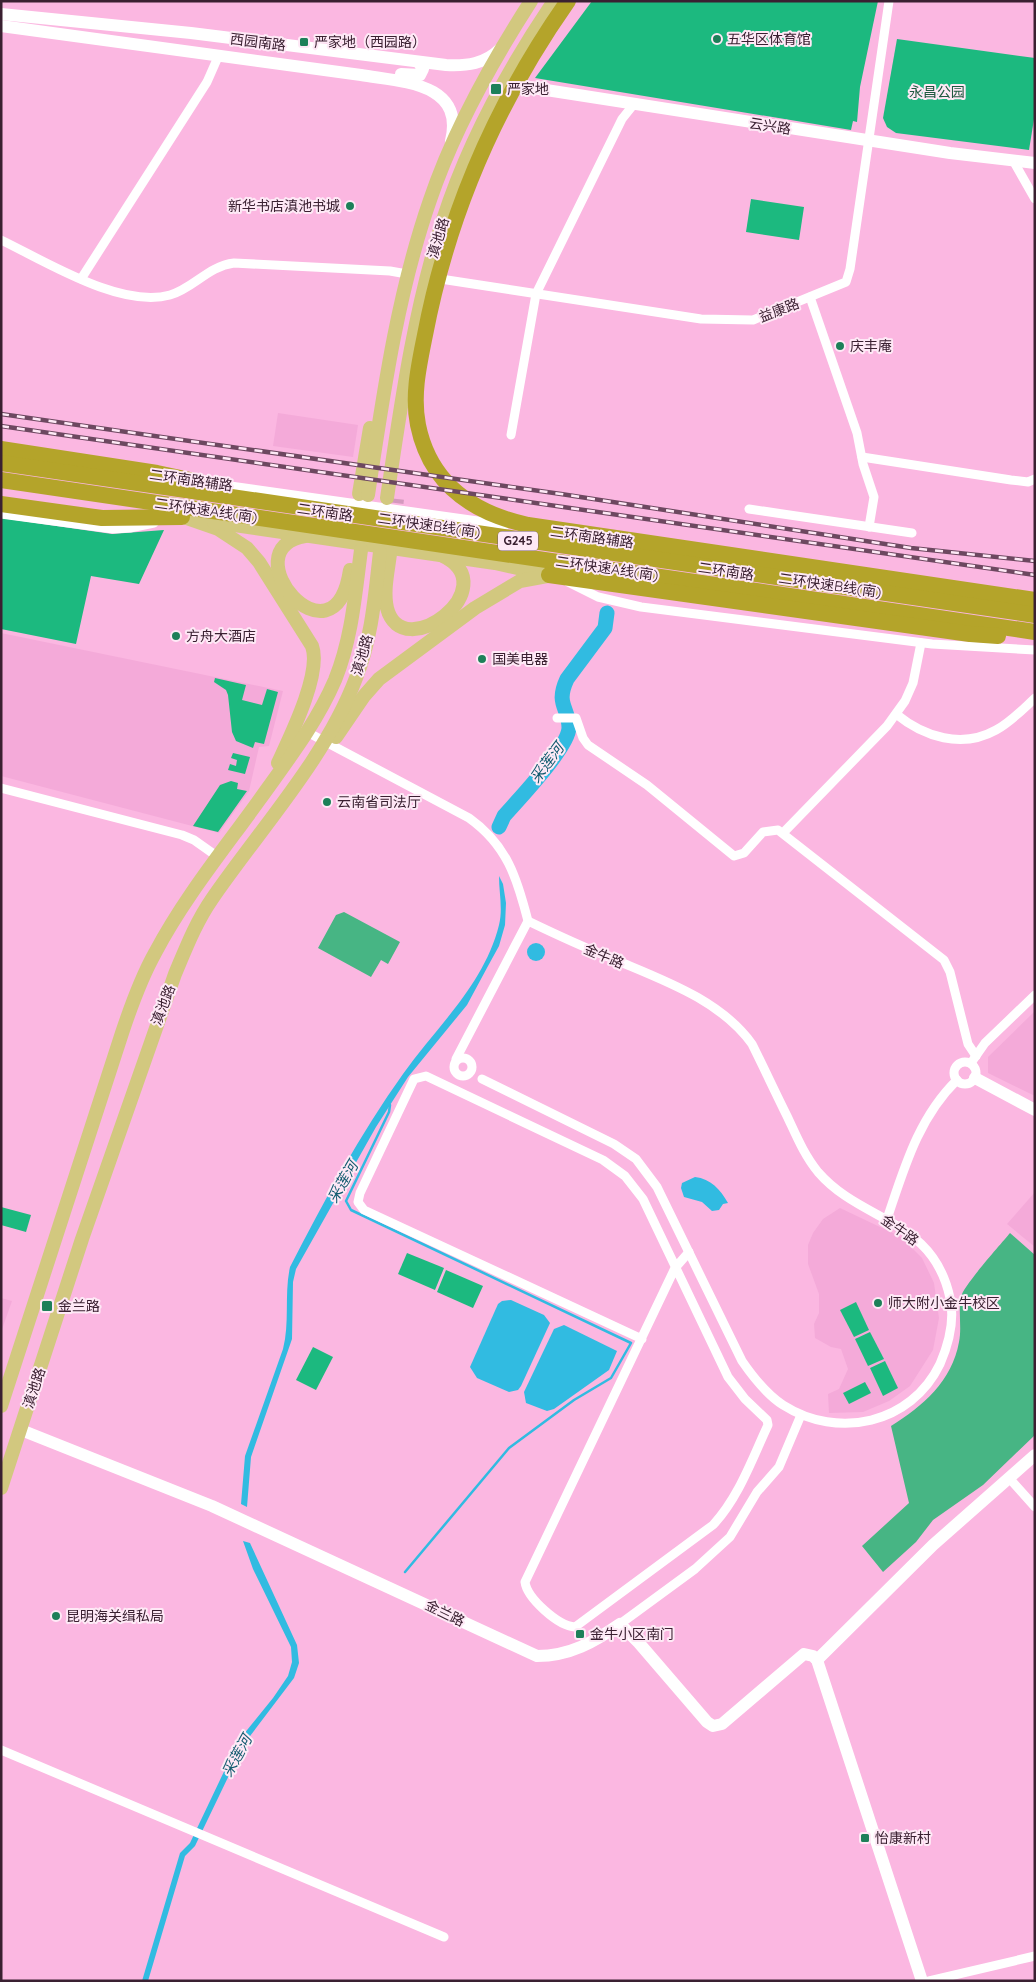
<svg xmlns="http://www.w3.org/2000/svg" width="1036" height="1982" font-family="Quicksand,'Noto Sans SC',sans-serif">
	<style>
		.built { fill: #f4aad9 }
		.green { fill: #1cb97f }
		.forest { fill: #47b584 }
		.water { fill: #31bbe1 }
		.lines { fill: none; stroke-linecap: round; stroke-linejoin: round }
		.stream { stroke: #31bbe1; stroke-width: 2.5 }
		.river { stroke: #31bbe1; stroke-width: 15 }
		.primary-tunnel { stroke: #d499be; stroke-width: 14; stroke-dasharray: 14 7; stroke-linecap: butt }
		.street { stroke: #fff; stroke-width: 9 }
		.secondary { stroke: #fff; stroke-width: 12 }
		.primary { stroke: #d2c87f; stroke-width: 14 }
		.highway { stroke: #b4a42a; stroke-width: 16 }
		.rail-casing { stroke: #6d4860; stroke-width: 4.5 }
		.rail { stroke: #fee9f6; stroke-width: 2.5; stroke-dasharray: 8; stroke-linecap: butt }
		.poi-dot { fill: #1d8059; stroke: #fee9f6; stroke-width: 2 }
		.labels { text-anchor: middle; stroke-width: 4; stroke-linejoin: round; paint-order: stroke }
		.shield { fill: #fee9f6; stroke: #755c6c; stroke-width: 1 }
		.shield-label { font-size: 12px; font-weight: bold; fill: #3a2031 }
		.poi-label { font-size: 14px; fill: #3a2031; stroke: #fee9f6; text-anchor: start }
		.street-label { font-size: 14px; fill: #3a2031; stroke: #fee9f6 }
		.park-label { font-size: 14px; fill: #1f5940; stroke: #fee9f6 }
		.water-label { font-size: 15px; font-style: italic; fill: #125b6f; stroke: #fee9f6 }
	</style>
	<rect width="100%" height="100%" fill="#fbb7e1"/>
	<g class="built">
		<path d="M278 413 358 425 353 457 273 446Z"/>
		<path d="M1 633 283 691 269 746 259 747 249 791 219 833 1 776Z"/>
		<path d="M1035 1011V1096L988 1073V1057Z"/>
		<path d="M1035 1192V1247L1007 1224Z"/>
		<path d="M840 1208 901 1237 922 1258 934 1283 939 1318 933 1350 910 1386 889 1401 863 1412 829 1413 828 1394 839 1389 848 1369 841 1349 831 1347 815 1338 814 1324 819 1313V1294L808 1264V1245L813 1233 823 1219Z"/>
		<path d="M1 1298 12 1301 1 1332Z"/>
	</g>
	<g class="green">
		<path d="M592 1H878L860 87 857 122 853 121 851 130 535 78Z"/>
		<path d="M897 39 1035 58V113L1029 150 896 133 887 127 883 118Z"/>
		<path d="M751 199 804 207 799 240 746 232Z"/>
		<path d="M1 518 112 534 164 530 139 584 91 576 76 644 1 629Z"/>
		<path d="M215 678 246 685 242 700 262 705 267 689 278 692 264 744 255 742 253 748 236 741 232 732 228 695 226 690 214 682Z"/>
		<path d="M233 753 250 757 245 774 228 770 230 764 236 766 237 760 231 758Z"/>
		<path d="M231 781 238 783 237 789 247 791 218 832 193 826 220 785Z"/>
		<path d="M1 1207 31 1215 26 1232 1 1225Z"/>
		<path d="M407 1253 444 1268 435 1290 398 1274Z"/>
		<path d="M446 1270 483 1286 473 1308 437 1292Z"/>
		<path d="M856 1302 869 1330 854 1337 840 1310Z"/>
		<path d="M870 1332 884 1359 868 1366 855 1339Z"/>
		<path d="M313 1347 333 1357 316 1390 296 1380Z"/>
		<path d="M885 1361 898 1388 883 1396 870 1368Z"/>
		<path d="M865 1382 871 1393 849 1404 843 1393Z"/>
	</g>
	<g class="forest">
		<path d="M344 912 400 942 388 964 381 960 371 977 318 948 336 915Z"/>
		<path d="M1010 1233 1035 1255V1435L983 1485 933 1520 916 1542 883 1572 862 1546 909 1503 891 1426C923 1406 952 1381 959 1342 962 1328 958 1311 961 1297 963 1286 1001 1244 1010 1233Z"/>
	</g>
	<g class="water">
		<path d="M499 876 503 884 506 903 505 925 499 946 488 966 467 1005 408 1077 376 1127 296 1269 293 1282 292 1339 251 1457 247 1507 241 1504 245 1456 283 1349C290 1322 284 1294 290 1267 324 1201 360 1134 403 1074 437 1026 484 985 499 925 503 909 499 893 499 876Z"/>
		<circle cx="536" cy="952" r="9"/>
		<path d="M695 1177C711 1179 720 1189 728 1203L723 1204 719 1210 712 1211 702 1202 684 1197 681 1188 682 1183Z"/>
		<path d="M511 1300 544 1315 550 1323 521 1386 518 1390 509 1392 477 1378 470 1367 498 1304 502 1301Z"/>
		<path d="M564 1325 617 1351 609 1370 554 1409 547 1411 526 1403 524 1392 554 1329Z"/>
		<path d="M243 1541 250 1543 297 1645 299 1663 294 1678 244 1744 195 1846 185 1856 148 1981H142L180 1853 190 1843 239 1740 273 1698 288 1676 292 1662 291 1647 253 1569Z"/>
	</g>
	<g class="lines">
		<path class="stream" d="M390 1105 389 1112 346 1201 351 1210 631 1343 611 1378 574 1400 509 1448 405 1572"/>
		<path class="river" d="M499 827 504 816C518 800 568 748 569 728 569 707 555 705 567 679L605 628 607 613"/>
		<path class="primary-tunnel" d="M394 524 397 499"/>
		<g class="street">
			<path d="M1014 162 1035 199"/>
			<path d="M1 240C45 261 121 309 170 295 194 288 208 266 234 263L390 271 407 274"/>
			<path d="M434 278 701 319 753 320 846 282 850 269 889 1"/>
			<path d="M81 279 207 82 218 57"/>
			<path d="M810 297 857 433 863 464 874 497 869 527"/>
			<path d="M511 435 536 294 622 119 634 104"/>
			<path d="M862 457 1011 480 1028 482 1035 479"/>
			<path d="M202 482 506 525"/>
			<path d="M749 509 912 533"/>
			<path d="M1 514 113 529 130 528 154 523"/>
			<path d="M568 582 598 597 641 607 932 644 1035 650"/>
			<path d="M896 714C924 737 962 749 996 730 1011 722 1023 709 1035 698"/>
			<path d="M557 718H576L583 738 588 745 647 785 734 856 744 853 763 832 778 830 944 960 950 972 968 1044 976 1056"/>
			<path d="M307 732 469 818C507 845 517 878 528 921L456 1059"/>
			<path d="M1 788 182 835 194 840 218 857"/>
			<path d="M783 833 887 726 905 701 913 683 921 643"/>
			<circle cx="463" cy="1067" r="9"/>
			<circle cx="965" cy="1073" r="11"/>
			<path d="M971 1063 985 1043 1035 995"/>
			<path d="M482 1079 614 1144 636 1159 657 1187 742 1361C753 1377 766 1394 783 1405 838 1440 911 1424 940 1364 949 1343 955 1320 950 1298 933 1218 862 1223 818 1172 804 1155 796 1135 787 1116 775 1092 764 1068 752 1044 720 999 660 979 611 958 583 947 555 934 528 921"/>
			<path d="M887 1219C904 1169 918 1118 957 1080"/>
			<path d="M642 1339 364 1210 358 1202 360 1193 414 1079 426 1076 603 1160 625 1176 643 1199 728 1377 745 1399 767 1420 768 1425C752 1459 739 1497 713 1525L575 1627C558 1626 527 1598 525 1582L675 1268 689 1252"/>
			<path d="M1010 1479 1035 1507"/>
			<path d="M620 1624 695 1569 730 1537 757 1492 779 1467 801 1415"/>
			<path d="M1 1750 444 1937"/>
			<path d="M929 1981 1035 1956"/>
		</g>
		<g class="secondary">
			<path d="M1 14 191 33 446 65C467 66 485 64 500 49"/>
			<path d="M1 26 361 75C401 82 465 82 451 141"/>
			<path d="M401 74 420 75 423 69 419 63"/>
			<path d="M509 80 527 87 950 153 1035 163"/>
			<path d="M975 1078 1035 1110"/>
			<path d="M21 1430 212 1506 537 1656C570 1656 594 1642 620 1624L639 1643 707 1722 713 1726 722 1724 804 1654 813 1656 817 1660 922 1981"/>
			<path d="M817 1660 933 1545 1035 1455"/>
		</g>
		<g class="primary">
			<path d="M359 494 370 428"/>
			<path d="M368 495C383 396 397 295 430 200 454 129 491 63 531 1"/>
			<path d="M387 498C401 404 414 310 443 220 468 142 508 69 554 1"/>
			<path d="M172 513 218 529 247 548 259 562 312 646C322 673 290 737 278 763"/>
			<path d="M214 522 495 563 544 574"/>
			<path d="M305 536C229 549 334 674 350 570"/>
			<path d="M390 554C388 571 383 591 387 608 402 667 507 587 443 556"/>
			<path d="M336 737 364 696 379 679 475 608 520 581 558 574"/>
			<path d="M1 1406 122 1033C131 1006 141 978 155 953 184 898 224 849 260 799 287 761 316 724 335 680 352 638 355 595 361 550"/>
			<path d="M1 1488 82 1239 175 974C186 948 196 922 212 899 260 829 326 758 356 678 372 638 375 595 380 552"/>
		</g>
		<g class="highway">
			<path d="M568 1C497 102 448 215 425 335 419 365 412 395 418 425 430 484 473 513 528 525L1035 600"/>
			<path d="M1 449 157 473 204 483"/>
			<path d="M1 463 1035 615"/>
			<path d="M1 480 1035 632"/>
			<path d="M1 504 102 518 182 517"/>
			<path d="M549 575 970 634 998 636"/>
		</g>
		<defs>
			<g id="rail">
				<path d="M1 414 561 494 911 548 1035 561"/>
				<path d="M1 426 1035 575"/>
			</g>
		</defs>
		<use href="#rail" class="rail-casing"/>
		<use href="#rail" class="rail"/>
	</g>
	<g class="poi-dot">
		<circle cx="717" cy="39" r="5"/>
		<rect x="299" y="37" width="10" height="10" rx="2.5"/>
		<rect x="490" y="83" width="12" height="12" rx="2.5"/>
		<circle cx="350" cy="206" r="5"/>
		<circle cx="840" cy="346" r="5"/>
		<circle cx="176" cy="636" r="5"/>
		<circle cx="482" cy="659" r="5"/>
		<circle cx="327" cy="802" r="5"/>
		<circle cx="878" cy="1303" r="5"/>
		<rect x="41" y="1300" width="12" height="12" rx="2.5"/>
		<circle cx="56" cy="1616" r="5"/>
		<rect x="575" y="1629" width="10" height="10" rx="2.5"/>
		<rect x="860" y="1833" width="10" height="10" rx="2.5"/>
	</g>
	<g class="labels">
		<rect class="shield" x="498" y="531.5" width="40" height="19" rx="4"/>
		<g class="shield-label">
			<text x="518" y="545">G245</text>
		</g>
		<g class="poi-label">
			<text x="727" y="44">五华区体育馆</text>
			<text x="314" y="47">严家地（西园路）</text>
			<text x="507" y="94">严家地</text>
			<text x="340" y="211" text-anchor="end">新华书店滇池书城</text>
			<text x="850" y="351">庆丰庵</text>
			<text x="186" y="641">方舟大酒店</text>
			<text x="492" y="664">国美电器</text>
			<text x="337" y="807">云南省司法厅</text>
			<text x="888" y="1308">师大附小金牛校区</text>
			<text x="58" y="1311">金兰路</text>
			<text x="66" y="1621">昆明海关缉私局</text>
			<text x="590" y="1639">金牛小区南门</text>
			<text x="875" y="1843">怡康新村</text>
		</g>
		<g class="street-label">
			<text transform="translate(258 42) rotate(7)" y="5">西园南路</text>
			<text transform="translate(770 126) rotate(9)" y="5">云兴路</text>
			<text transform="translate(438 238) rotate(-73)" y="5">滇池路</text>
			<text transform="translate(779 310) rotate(-21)" y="5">益康路</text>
			<text transform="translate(191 480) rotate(8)" y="5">二环南路辅路</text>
			<text transform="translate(206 510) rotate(8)" y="5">二环快速A线(南)</text>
			<text transform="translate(325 512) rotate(8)" y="5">二环南路</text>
			<text transform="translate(429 525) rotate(8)" y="5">二环快速B线(南)</text>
			<text transform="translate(592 537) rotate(8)" y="5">二环南路辅路</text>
			<text transform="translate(607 568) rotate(8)" y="5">二环快速A线(南)</text>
			<text transform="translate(726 571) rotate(8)" y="5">二环南路</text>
			<text transform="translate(830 585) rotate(8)" y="5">二环快速B线(南)</text>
			<text transform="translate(362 655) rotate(-74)" y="5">滇池路</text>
			<text transform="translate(604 956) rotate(23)" y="5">金牛路</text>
			<text transform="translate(163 1005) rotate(-69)" y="5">滇池路</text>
			<text transform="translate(900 1230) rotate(35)" y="5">金牛路</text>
			<text transform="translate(34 1388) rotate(-72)" y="5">滇池路</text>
			<text transform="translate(445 1613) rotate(26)" y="5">金兰路</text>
		</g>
		<g class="park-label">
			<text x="937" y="97">永昌公园</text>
		</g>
		<g class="water-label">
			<text transform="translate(547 763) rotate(-53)" y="5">采莲河</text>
			<text transform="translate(343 1182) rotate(-60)" y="5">采莲河</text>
			<text transform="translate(237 1756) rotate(-61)" y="5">采莲河</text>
		</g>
	</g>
	<rect width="1036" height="1982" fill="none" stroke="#3a2031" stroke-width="5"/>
</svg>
